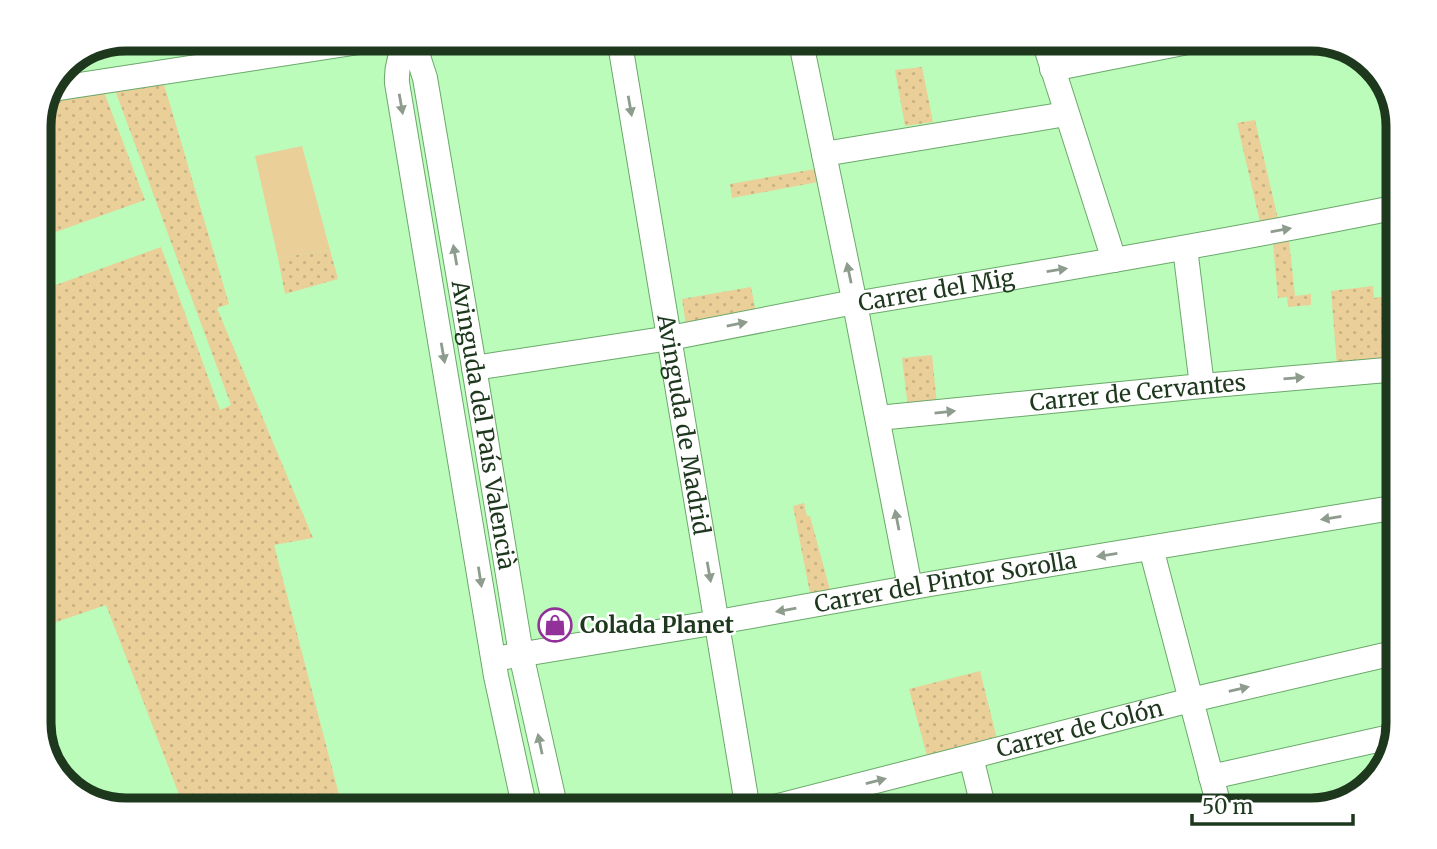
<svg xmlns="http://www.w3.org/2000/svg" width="1437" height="849" font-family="Merriweather,serif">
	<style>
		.built { fill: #aaefa9 }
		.grass { fill: url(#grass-dots) }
		.garden { fill: #eacf98 }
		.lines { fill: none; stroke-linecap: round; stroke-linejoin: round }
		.minor-casing { stroke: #6ba86b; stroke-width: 26 }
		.minor { stroke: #fff; stroke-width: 24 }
		.oneway { fill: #8e9c8e }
		.labels { text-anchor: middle; stroke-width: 5; stroke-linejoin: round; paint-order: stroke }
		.street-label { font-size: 23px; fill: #1e381e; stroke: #fff }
		.poi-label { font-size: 23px; font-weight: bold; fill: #1e381e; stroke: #fff; text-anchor: start }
		.rim { fill: none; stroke: #1e381e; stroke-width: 9 }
	</style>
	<defs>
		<pattern id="grass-dots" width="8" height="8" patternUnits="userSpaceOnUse" patternTransform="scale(1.75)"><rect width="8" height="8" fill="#eacf98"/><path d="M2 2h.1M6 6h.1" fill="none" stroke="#c8b283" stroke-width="1.8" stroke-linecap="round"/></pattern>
	</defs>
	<rect width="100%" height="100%" fill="#bbfcba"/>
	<path class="built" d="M171 39V38L261 39 175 51Z"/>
	<g class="grass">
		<path d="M543 39 545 46 512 51 510 40Z"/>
		<path d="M922 67 933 122 905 126 895 70Z"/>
		<path d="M163 81 229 304 217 308 313 538 274 545 343 810H185L106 605 39 628V291L161 247 220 410 231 405 115 90Z"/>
		<path d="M104 92 145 200 39 238V120L47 102Z"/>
		<path d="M1255 120 1278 219 1260 222 1237 123Z"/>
		<path d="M815 169 818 182 732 198 730 184Z"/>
		<path d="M1289 240 1295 296 1311 294V305L1288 307 1287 297 1278 298 1273 243Z"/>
		<path d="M330 250 338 279 285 294 278 258Z"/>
		<path d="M1373 286 1374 298 1394 295 1398 326V360L1337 366 1331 291Z"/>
		<path d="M751 287 756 313 686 326 682 299Z"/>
		<path d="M932 355 937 405 908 408 902 358Z"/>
		<path d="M804 503 807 516H810L830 590 810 593 793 506Z"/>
		<path d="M980 671 997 739 927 756 909 689Z"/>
		<path d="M888 794 892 810H871L869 798Z"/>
	</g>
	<path class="garden" d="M302 146 330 250 278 258 255 156Z"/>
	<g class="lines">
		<defs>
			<g id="minor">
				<path d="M408 38C401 54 396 66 397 83L496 676 525 810"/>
				<path id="s1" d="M412 38 425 78 472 355 521 654 556 810"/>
				<path id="s2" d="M619 38 748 810"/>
				<path d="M800 38 855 304 910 587"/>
				<path d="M1043 38 1114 260"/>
				<path d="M1052 69 1208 38"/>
				<path d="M53 89 385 38"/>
				<path d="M824 154 1066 114"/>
				<path d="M1185 248 1202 386"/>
				<path id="s3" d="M474 368 670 338 844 304 860 303C1040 273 1220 243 1398 207"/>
				<path id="s4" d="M878 418 1202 386 1398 369"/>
				<path d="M1151 548 1220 810"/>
				<path id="s5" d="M494 659 718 622 930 584 1398 507"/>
				<path d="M971 757 984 810"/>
				<path d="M1211 777 1395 736"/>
				<path id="s6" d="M763 810 1191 700 1398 652"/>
			</g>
		</defs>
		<use href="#minor" class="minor-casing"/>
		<use href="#minor" class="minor"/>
	</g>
	<defs><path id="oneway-solid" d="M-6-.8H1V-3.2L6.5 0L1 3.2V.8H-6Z" transform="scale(1.75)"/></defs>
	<g class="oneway">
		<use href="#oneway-solid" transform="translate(401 104) rotate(80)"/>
		<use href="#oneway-solid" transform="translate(630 106) rotate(80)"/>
		<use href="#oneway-solid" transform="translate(1281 230) rotate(-10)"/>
		<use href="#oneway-solid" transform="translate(455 255) rotate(-100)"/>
		<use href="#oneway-solid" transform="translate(1057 270) rotate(-9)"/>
		<use href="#oneway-solid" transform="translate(849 273) rotate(-102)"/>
		<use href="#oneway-solid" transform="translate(737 324) rotate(-11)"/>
		<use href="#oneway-solid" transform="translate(443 353) rotate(80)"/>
		<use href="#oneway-solid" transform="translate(1294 378) rotate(-5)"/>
		<use href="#oneway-solid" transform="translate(945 412) rotate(-6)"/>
		<use href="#oneway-solid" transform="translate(1331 518) rotate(171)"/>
		<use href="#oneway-solid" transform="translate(897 520) rotate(-101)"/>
		<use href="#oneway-solid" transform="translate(1107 555) rotate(171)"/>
		<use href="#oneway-solid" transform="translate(709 572) rotate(80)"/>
		<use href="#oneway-solid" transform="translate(480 577) rotate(81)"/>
		<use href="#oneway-solid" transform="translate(786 610) rotate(170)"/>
		<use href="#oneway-solid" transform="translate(1239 689) rotate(-13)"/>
		<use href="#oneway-solid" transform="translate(540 744) rotate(-102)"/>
		<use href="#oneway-solid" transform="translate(876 781) rotate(-14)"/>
	</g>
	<defs>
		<symbol id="shop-ring" viewBox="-11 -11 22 22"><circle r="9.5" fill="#fff" stroke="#913199" stroke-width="1.5"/><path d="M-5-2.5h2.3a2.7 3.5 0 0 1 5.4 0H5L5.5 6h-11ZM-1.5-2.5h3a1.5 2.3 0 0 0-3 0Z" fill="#913199"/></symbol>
	</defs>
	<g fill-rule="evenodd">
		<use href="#shop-ring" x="536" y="606" width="38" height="38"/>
	</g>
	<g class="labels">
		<g class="street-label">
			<text dy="8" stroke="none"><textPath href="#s3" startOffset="469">Carrer del Mig</textPath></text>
			<text dy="8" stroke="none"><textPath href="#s4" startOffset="261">Carrer de Cervantes</textPath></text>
			<text dy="8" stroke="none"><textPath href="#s1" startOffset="394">Avinguda del País Valencià</textPath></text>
			<text dy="8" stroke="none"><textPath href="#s2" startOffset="392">Avinguda de Madrid</textPath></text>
			<text dy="8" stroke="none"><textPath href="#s5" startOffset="458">Carrer del Pintor Sorolla</textPath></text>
			<text dy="8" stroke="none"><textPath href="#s6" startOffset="327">Carrer de Colón</textPath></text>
		</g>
		<g class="poi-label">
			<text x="580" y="633">Colada Planet</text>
		</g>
	</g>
	<path d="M0 0H1437V849H0ZM126 51H1311A75 75 0 0 1 1386 126V723A75 75 0 0 1 1311 798H126A75 75 0 0 1 51 723V126A75 75 0 0 1 126 51Z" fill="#fff" fill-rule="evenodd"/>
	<path class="rim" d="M126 51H1311A75 75 0 0 1 1386 126V723A75 75 0 0 1 1311 798H126A75 75 0 0 1 51 723V126A75 75 0 0 1 126 51Z"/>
	<path d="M1192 814v10h161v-10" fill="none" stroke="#1e381e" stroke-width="3.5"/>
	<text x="1202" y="814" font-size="21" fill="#1e381e" stroke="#ffffff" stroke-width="5" paint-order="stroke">50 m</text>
</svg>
